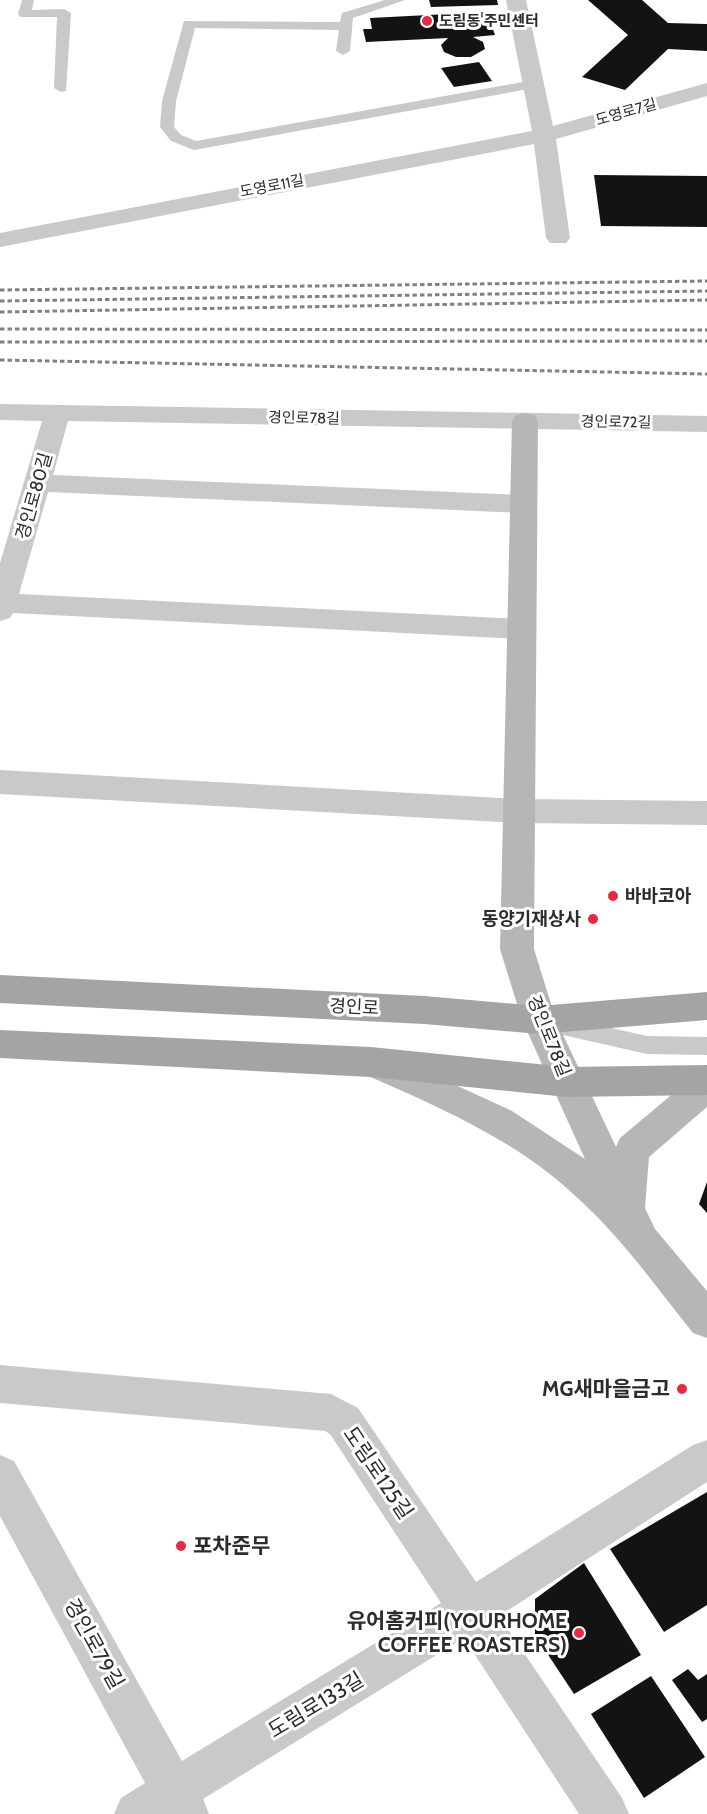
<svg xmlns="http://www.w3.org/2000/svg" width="707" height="1814" font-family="Cabin,'Noto Sans KR',sans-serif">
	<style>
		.building { fill: #131313 }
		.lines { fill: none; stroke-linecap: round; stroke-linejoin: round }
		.lane { fill: #c9c9c9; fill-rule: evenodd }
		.street { fill: #c9c9c9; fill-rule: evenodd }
		.secondary { fill: #b6b6b6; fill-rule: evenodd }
		.primary { fill: #a4a4a4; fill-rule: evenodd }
		.rail { stroke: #818181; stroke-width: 3; stroke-dasharray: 4.5 3; stroke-linecap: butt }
		.poi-dot { fill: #ea2842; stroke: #fff; stroke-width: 2 }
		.labels { text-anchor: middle; stroke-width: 6; stroke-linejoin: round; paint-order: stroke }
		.far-poi-label { font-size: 15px; font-weight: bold; fill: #2c2c2c; stroke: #fff; text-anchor: start }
		.far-street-label { font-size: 15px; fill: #2c2c2c; stroke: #fff }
		.street-label { font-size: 18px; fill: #2c2c2c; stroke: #fff }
		.poi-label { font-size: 18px; font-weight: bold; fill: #2c2c2c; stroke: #fff; text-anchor: start }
		.near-poi-label { font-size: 21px; font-weight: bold; fill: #2c2c2c; stroke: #fff; text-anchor: end }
		.near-street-label { font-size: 21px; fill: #2c2c2c; stroke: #fff }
	</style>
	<rect width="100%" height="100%" fill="#fff"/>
	<g class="building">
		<path d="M429 0H497L498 5 431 7Z"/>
		<path d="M588 0H642L668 23 707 24V51L668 49 625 90 582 77 628 35Z"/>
		<path d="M487 12 495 35 473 37 483 42 485 49 471 57H456L444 52 441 45 448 38 366 42 363 29H372L370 18Z"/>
		<path d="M479 62 492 81 454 87 441 68Z"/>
		<path d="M594 175 707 176V227L601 226Z"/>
		<path d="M707 1182V1213L699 1204Z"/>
		<path d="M707 1492V1605L664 1632 610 1549Z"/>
		<path d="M584 1563 641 1655 574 1694 535 1635V1599Z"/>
		<path d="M688 1669 698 1680 707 1674V1719L702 1722 672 1680Z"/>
		<path d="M651 1676 705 1757 644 1798 591 1714Z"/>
	</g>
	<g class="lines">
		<g class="lane">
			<path d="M22 0H34L32 10 64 9 71 13 66 91 61 92 54 88 57 17H20L18 14Z"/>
			<path d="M385 0H405L353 18 350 51 343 55 336 51 339 30 195 28 176 101 174 127 181 135 196 141 534 80 541 84 534 88 194 150 171 141 160 127 162 101 184 21 340 22 342 13Z"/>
			<path d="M554 1015 647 1036 707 1037V1055L647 1054 554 1033 546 1030 543 1024 546 1018Z"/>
		</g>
		<g class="street">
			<path d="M506 0H526L553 126 707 83V96L556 139 570 238 566 243H550L546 238 534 144 0 247V233L532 131Z"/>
			<path d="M0 404 707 416V432L68 421 53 475 523 495 533 498 537 504 533 510 523 513 48 492 19 594 522 619 532 622 537 629 532 636 522 639 13 613 10 618 0 621V563L42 421 0 420Z"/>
			<path d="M0 770 519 799 707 801V825L519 823 0 794Z"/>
			<path d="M0 1365 331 1394 358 1408 476 1582 693 1445 707 1440V1482L499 1616 622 1798 629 1814H579L464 1638 203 1799 209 1814H114L121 1798 145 1783 0 1516V1455L14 1461 182 1761 441 1603 330 1434 325 1431 0 1403Z"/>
		</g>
		<path class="secondary" d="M525 413 534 415 538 421 534 949 556 1020 616 1147 620 1138 694 1076 707 1071V1107L649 1157 645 1208 655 1229 707 1291V1338L693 1333C654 1284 618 1233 571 1192 513 1139 437 1106 366 1075L360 1065 366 1055 378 1050 390 1055 512 1111 585 1159 522 1020 500 949 512 421 516 415Z"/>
		<g class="primary">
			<path d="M0 975 424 996 539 1006 707 992V1020L539 1034 424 1024 0 1003Z"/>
			<path d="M0 1030 371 1047 567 1067 707 1065V1095L567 1097 371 1077 0 1058Z"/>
		</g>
		<g class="rail">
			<path d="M0 290 707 281"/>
			<path d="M0 301 707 291"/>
			<path d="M0 312 707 300"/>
			<path d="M0 329 707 330"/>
			<path d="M0 342 707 341"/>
			<path d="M0 360 707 374"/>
		</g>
	</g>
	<g class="poi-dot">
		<circle cx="427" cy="21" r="6"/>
		<circle cx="613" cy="896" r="6"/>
		<circle cx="593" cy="919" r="6"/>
		<circle cx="682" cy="1389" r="6"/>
		<circle cx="181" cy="1546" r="6"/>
		<circle cx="579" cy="1633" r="6"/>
	</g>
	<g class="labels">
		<g class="far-poi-label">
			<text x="439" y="26">도림동 주민센터</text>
		</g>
		<g class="far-street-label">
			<text transform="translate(626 112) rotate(-16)" y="5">도영로7길</text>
			<text transform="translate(272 186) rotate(-11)" y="5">도영로11길</text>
			<text transform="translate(304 418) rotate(1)" y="5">경인로78길</text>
			<text transform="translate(616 422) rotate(1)" y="5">경인로72길</text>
		</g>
		<g class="street-label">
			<text transform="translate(34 496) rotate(-74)" y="6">경인로80길</text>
			<text transform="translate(354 1007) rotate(3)" y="6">경인로</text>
			<text transform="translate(549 1036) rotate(68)" y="6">경인로78길</text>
		</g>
		<g class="poi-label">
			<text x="625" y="902">바바코아</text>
			<text x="581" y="925" text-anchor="end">동양기재상사</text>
		</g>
		<g class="near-poi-label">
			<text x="670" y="1396">MG새마을금고</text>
			<text x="193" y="1553" text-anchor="start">포차준무</text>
			<text x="567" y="1628">유어홈커피(YOURHOME<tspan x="567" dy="24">COFFEE ROASTERS)</tspan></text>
		</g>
		<g class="near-street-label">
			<text transform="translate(378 1473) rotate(56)" y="7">도림로125길</text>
			<text transform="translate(94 1644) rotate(61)" y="7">경인로79길</text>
			<text transform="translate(316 1705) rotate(-31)" y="7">도림로133길</text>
		</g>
	</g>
</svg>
